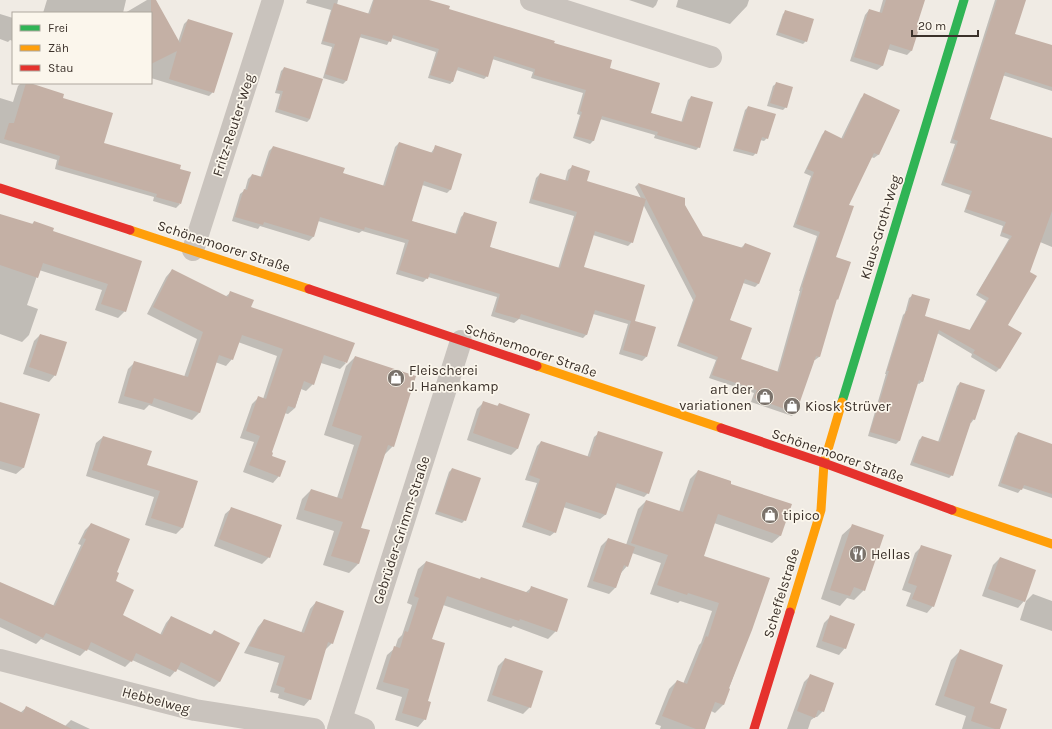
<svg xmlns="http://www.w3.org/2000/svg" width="1052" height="729" font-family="Karla,sans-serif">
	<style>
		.shadow { fill: #0003 }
		.building { fill: #c4b0a5 }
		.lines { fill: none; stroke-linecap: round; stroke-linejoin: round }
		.street { stroke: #c9c3bd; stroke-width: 22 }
		.fast { stroke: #30b455; stroke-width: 9 }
		.slow { stroke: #ff9f0a; stroke-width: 9 }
		.jam { stroke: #e5322d; stroke-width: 9 }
		.labels { text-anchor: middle; stroke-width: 3.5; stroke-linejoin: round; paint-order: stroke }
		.street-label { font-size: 14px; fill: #3b312a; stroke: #fbf6ec }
		.poi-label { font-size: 14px; fill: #3b312a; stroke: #fbf6ec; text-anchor: start }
	</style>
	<rect width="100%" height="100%" fill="#f0ebe4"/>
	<g class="shadow">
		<path d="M47 0H126L123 13H43Z"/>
		<path d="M147 0H155L178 42 184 24 188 20 213 92 209 96 151 78V13H125Z"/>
		<path d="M307 0H338L337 5 368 14 373 0H427L448 10 553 44 608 69 650 113 681 123 688 100 691 97 699 147 696 150 654 138 655 135 600 119 593 141 590 144 573 138 580 115 577 114 583 93 531 78 533 72 492 59 487 76 484 79 456 70 453 81 450 84 428 78 436 52 391 38 387 45 359 37 346 81 343 84 323 78 332 47 321 44 331 10 306 3Z"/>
		<path d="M629 0H658L656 5 653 8Z"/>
		<path d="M678 0H749L747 6 730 24 676 7Z"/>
		<path d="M883 0H924L916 25 911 51 907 55 887 49 882 66 877 70 850 61 865 15 869 10 879 14Z"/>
		<path d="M995 0H1015L1014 34 1052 47V91L1002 75 989 119 1052 139V247L1040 242 1007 325 999 369 996 372 971 357 972 354 937 333 923 381 919 384 917 383 899 441 896 444 868 436 886 374H885L903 315 905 313 909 298 913 295 924 317 969 331 986 301 976 295 1009 239 1000 236 1003 226 964 212 970 195 941 185 955 144 950 143Z"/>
		<path d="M786 11 806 41 803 44 776 35 783 14Z"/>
		<path d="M0 14 13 18V41L10 40 8 42 0 39Z"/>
		<path d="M284 68 310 119 307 122 275 112 280 94 275 93 281 71Z"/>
		<path d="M21 83H26L62 98 102 144 180 204 176 208 153 201 154 197 55 169 57 160 0 143V98L13 102 18 86Z"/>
		<path d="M777 83 786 107 783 110 767 106 773 86Z"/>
		<path d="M865 95 899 111 878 155 874 158 871 157 848 205 835 258 837 299 835 301 819 357 815 360H814L795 412 792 416 751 402 754 393 709 378 716 360 677 346 693 300 643 204 632 242 628 246 593 235 583 268 633 322 646 357 642 361 619 354 628 324 593 314 587 334 583 338 519 319 514 323 491 316 497 297 428 277 423 282 396 274 405 243 362 231 359 233 318 221 313 237 309 241 260 226 258 229 232 221 240 194 245 190 248 179 252 175 260 178 269 151 273 147 342 174 383 186 395 147 399 143 431 153 435 147 451 189 447 193 422 185 411 221 455 235 461 217 465 213 489 247 558 269 574 216 529 203 536 178 540 174 565 181 568 170 572 167 586 182 641 198 635 187 638 184 684 199V205L702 237 741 248 745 244 770 253 758 284 755 287 743 283 729 321 740 360 777 373 800 291H799L817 236 793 227 811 176 804 173 822 135 825 131 841 139 861 98Z"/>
		<path d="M748 107 767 138 764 141 760 140 756 153 753 156 733 151 745 110Z"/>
		<path d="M0 215 31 225 34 222 52 232 141 262 125 311 118 318 95 310 102 290 39 270 27 305 38 309 29 335 22 342 0 334Z"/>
		<path d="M172 270 225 297 230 293 250 307 346 363 340 369 321 363 313 384 306 391 301 389 295 408 288 414 284 413 271 453 279 476 273 483 243 472 254 442 240 438 252 404 259 397 263 399 277 356 238 342 232 359 226 366 215 362 199 413 192 420 149 405 144 410 118 403 128 369 134 363 184 377 197 339 147 314 166 277Z"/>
		<path d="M40 335 55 375 49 382 23 374 34 341Z"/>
		<path d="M355 357 393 446 384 455 360 528 369 531 358 564 349 573 323 565 334 531 296 519 302 499 311 490 337 498 354 445 324 435 346 366Z"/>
		<path d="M960 383 974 419 971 423 970 422 952 475 949 478 910 465 919 440 922 437 938 442 957 386Z"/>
		<path d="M484 402 496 407 499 404 518 448 511 455 467 440 477 409Z"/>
		<path d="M0 403 39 415 23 468 16 474 0 469Z"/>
		<path d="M599 433 648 493 644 497 614 487 605 515 600 519 563 507 555 532 550 536 522 527 537 483 525 480 537 446 541 442 587 458 594 437Z"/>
		<path d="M1018 433 1052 450V498L1022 488 1018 493 998 486 1015 436Z"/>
		<path d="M103 437 146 466 197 482 182 528 176 534 145 525 154 497 86 476 96 443Z"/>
		<path d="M452 469 465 520 462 523 435 514 449 472Z"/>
		<path d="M698 471 729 484 781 535 772 543 714 523 703 557 768 579 723 705 715 713 711 711 704 729H660L661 726 655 724 669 689 677 681 683 684 699 645 701 643 712 611 680 601 678 603 650 594 661 563 632 553 627 566 621 573 615 588 609 594 587 587 601 546 608 539 626 545 638 509 646 501 679 512 690 479Z"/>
		<path d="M232 508 269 557 262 564 214 546 225 514Z"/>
		<path d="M91 524 116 573 114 582 121 616 160 635 166 623 171 617 210 635 214 631 220 681 214 687 177 669 170 677 132 660 125 667 87 649 80 656 41 639 36 644 0 627V583L53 606 81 545 78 544 85 530Z"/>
		<path d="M852 526 864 590 854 600 847 598 840 606 821 599 842 535Z"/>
		<path d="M922 546 933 606 927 613 906 606 911 593 902 590 915 553Z"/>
		<path d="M1000 558 1024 601 1018 608 982 596 993 565Z"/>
		<path d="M426 562 479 580 525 593 532 587 556 631 548 639 513 626 511 628 443 605 430 640 425 719 418 727 395 720 402 697 376 689 387 655 395 648 398 639 402 635 412 605 407 603 418 569Z"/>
		<path d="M1033 594 1052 601V631L1020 620 1026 601Z"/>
		<path d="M316 602 332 643 325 650 310 699 304 706 278 698 279 694 270 692 279 663 244 653 258 627 264 620 301 633 310 609Z"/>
		<path d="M831 616 845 648 839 655 816 647 824 623Z"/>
		<path d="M960 651 989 703 999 729H962L966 716 935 705 951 660Z"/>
		<path d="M505 659 530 707 523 714 487 701 498 666Z"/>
		<path d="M810 676 823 711 817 717H815L811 720 808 729H787L804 682Z"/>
		<path d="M0 704 20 713 27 707 65 726 71 720 90 729H0Z"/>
	</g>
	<g class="building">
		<path d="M151 0H156L180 43 188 19 233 33 214 93 169 79 177 51 151 64Z"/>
		<path d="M374 0H429L450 6 449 9 555 41 554 43 612 60 610 68 660 83 651 113 683 122 691 96 713 102 700 148 657 135 658 132 602 116 594 141 575 136 582 112 580 111 586 90 534 75 535 69 494 56 488 77 458 67 453 82 430 75 439 49 393 35 391 42 361 34 347 81 325 74 335 44 323 41 334 3 370 14Z"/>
		<path d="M886 0H925L917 25 920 26 912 51 890 44 883 66 854 57 869 9 882 13Z"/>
		<path d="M997 0H1026L1015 34 1052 45V87L1005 72 990 119 1052 138V211L1030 272 1037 276 1008 325 1022 333 1000 369 973 353 975 350 939 330 923 382 919 380 900 441 870 432 889 371H887L906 311H907L912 294 930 299 925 316 970 330 989 298 978 292 1012 236 1002 232 1006 222 966 209 972 191 944 182 958 141 953 139Z"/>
		<path d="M785 10 814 19 807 42 778 32Z"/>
		<path d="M284 67 323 79 310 119 278 109 283 91 277 90Z"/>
		<path d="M776 82 793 87 787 108 770 103Z"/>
		<path d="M26 83H30L64 94 63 98 113 113 104 143 181 165 180 169 191 172 181 204 156 197 157 194 58 165 60 156 4 139 9 123H14Z"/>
		<path d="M864 93 900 110 879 155 874 153 849 205 854 206 836 257 851 262 838 300 837 299 820 357 816 356 796 413 754 398 757 390 712 375 718 357 679 342 696 296 638 183 685 198V205L703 236 743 248 745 243 771 253 759 284 745 279 730 320 752 328 741 359 779 372 803 288 802 287 820 232 796 224 814 172 807 169 825 130 843 139Z"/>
		<path d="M748 106 776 114 768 139 762 137 757 154 735 148Z"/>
		<path d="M399 142 433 153 435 145 462 154 451 190 424 181 412 221 457 234 464 212 497 222 490 247 560 268 577 212 532 199 540 173 568 181 572 165 590 171 587 181 646 199 633 243 595 231 584 267 645 285 635 321 656 327 647 357 623 350 631 321 595 310 587 335 521 314 519 319 495 312 500 294 430 273 428 279 399 270 409 240 365 227 364 230 320 217 314 237 264 222 263 225 235 217 244 189 247 190 252 174 262 177 273 146 345 168 343 173 385 186Z"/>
		<path d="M0 214 33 224 34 221 54 228 53 231 142 261 126 312 101 304 108 284 43 263 38 278 0 265Z"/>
		<path d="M172 269 228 297 230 291 254 300 251 307 355 343 347 363 324 355 314 385 304 381 295 408 288 406 272 452 273 453 272 456 286 461 280 477 249 465 260 436 246 431 258 396 266 399 283 349 242 335 233 360 219 355 200 413 154 398 152 404 124 396 134 361 188 377 203 332 153 307Z"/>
		<path d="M40 334 67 342 56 376 29 367Z"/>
		<path d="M355 356 416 376 394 447 388 445 361 528 370 530 359 564 331 556 343 522 304 510 311 489 342 499 362 436 332 426Z"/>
		<path d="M960 382 985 390 975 420 972 419 953 476 913 462 922 436 940 442Z"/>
		<path d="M483 401 498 406 499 403 530 414 518 449 473 433Z"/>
		<path d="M0 402 40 414 24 468 0 461Z"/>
		<path d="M598 431 663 452 649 494 617 483 606 515 566 502 556 533 526 522 540 479 529 475 541 441 590 457Z"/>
		<path d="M1018 432 1052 444V494L1024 485 1022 490 1001 483Z"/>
		<path d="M103 436 152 451 147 465 198 481 183 528 151 518 160 491 92 470Z"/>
		<path d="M452 468 481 478 466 521 437 511Z"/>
		<path d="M698 470 731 481V484L792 504 781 536 718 514 704 556 770 578 752 630 729 688 730 689 724 705 715 702 705 729H696L662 716 677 680 687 684 706 636 708 637 719 603 688 593 687 595 657 585 668 555 631 543 646 500 683 512Z"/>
		<path d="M231 507 282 525 270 558 219 539Z"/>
		<path d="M91 523 130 539 117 572 119 573 116 581 134 590 123 615 162 635 171 616 212 635 214 630 240 643 220 682 181 662 176 672 136 653 132 662 91 642 87 651 46 633 43 638 0 618V582L55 606 86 539 83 538Z"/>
		<path d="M852 524 884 535 865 591 854 587 850 596 830 590Z"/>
		<path d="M608 538 635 547 628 567 624 565 616 588 593 581Z"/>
		<path d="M921 545 952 555 934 607 912 599 917 586 908 583Z"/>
		<path d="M1000 557 1036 570 1025 602 988 589Z"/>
		<path d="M426 561 480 579 481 577 529 593 531 586 568 599 557 632 520 619 519 621 447 596 432 639 445 643 428 701 431 702 426 720 402 713 409 689 383 682 394 646 400 648 405 631 408 632 419 598 414 596Z"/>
		<path d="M316 601 344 611 333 644 328 642 311 700 284 692 285 688 276 685 285 656 249 646 264 619 304 633Z"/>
		<path d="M830 615 855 624 846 649 822 641Z"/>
		<path d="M960 649 1003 665 990 703 1007 709 1000 729H995L971 721 975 707 944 696Z"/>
		<path d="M505 658 543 671 531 708 492 695Z"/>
		<path d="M810 674 834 683 824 712 818 710 815 718 797 711Z"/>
		<path d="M0 702 23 713 26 706 72 729H0Z"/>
	</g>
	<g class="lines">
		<g class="street">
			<path d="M531 0 711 57"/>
			<path d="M193 250 273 0"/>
			<path d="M0 660 195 710 314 729"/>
			<path d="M341 720 364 729"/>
			<path d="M338 729 461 341"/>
		</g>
		<path class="fast" d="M842 402 964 0"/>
		<g class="slow">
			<path d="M130 230 309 289"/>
			<path d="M537 366 721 428"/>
			<path d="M952 510 1052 544"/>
			<path d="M790 612 821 510 824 463 842 402"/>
		</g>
		<g class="jam">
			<path d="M0 188 130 230"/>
			<path d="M309 289 537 366"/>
			<path d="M721 428 824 463 952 510"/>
			<path d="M754 729 790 612"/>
		</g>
	</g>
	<defs>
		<symbol id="shop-disc" viewBox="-11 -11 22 22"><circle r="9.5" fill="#7a726b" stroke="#fbf6ec"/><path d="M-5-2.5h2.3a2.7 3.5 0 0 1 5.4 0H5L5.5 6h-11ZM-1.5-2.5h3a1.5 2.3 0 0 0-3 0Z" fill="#fff"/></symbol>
		<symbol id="restaurant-disc" viewBox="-11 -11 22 22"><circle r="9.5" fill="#7a726b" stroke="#fbf6ec"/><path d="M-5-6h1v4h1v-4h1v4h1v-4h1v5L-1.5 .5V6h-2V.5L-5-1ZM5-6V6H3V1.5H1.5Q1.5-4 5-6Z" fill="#fff"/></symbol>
	</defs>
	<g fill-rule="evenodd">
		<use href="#shop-disc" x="386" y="368" width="20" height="20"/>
		<use href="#shop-disc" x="755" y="387" width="20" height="20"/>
		<use href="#shop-disc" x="782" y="396" width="20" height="20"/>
		<use href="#shop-disc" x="760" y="505" width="20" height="20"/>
		<use href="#restaurant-disc" x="848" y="544" width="20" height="20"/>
	</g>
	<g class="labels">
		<g class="street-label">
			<text transform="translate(233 125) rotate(-72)" y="5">Fritz-Reuter-Weg</text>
			<text transform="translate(880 227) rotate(-73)" y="5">Klaus-Groth-Weg</text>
			<text transform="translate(224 246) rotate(18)" y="5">Schönemoorer Straße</text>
			<text transform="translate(531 350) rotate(19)" y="5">Schönemoorer Straße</text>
			<text transform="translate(838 455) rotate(19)" y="5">Schönemoorer Straße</text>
			<text transform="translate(401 530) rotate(-72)" y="5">Gebrüder-Grimm-Straße</text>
			<text transform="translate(781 593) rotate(-73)" y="5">Scheffelstraße</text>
			<text transform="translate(156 700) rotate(15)" y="5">Hebbelweg</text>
		</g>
		<g class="poi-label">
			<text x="409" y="375">Fleischerei<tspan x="409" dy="16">J. Hanenkamp</tspan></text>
			<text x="752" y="394" text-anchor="end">art der<tspan x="752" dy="16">variationen</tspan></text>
			<text x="805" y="411">Kiosk Strüver</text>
			<text x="783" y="520">tipico</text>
			<text x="871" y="559">Hellas</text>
		</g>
	</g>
	<rect x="12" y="12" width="140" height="72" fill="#fbf6ec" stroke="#aea79e"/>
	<rect x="20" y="25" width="20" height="6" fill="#30b455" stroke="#aea79e"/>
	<text x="48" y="32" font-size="12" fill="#3b312a">Frei</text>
	<rect x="20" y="45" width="20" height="6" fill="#ff9f0a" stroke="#aea79e"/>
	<text x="48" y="52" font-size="12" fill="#3b312a">Zäh</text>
	<rect x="20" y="65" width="20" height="6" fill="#e5322d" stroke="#aea79e"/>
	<text x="48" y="72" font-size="12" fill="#3b312a">Stau</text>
	<path d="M912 30v6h66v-6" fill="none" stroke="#3b312a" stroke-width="2"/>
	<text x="918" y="30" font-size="12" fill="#3b312a" stroke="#fbf6ec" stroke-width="3" paint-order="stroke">20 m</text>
</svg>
